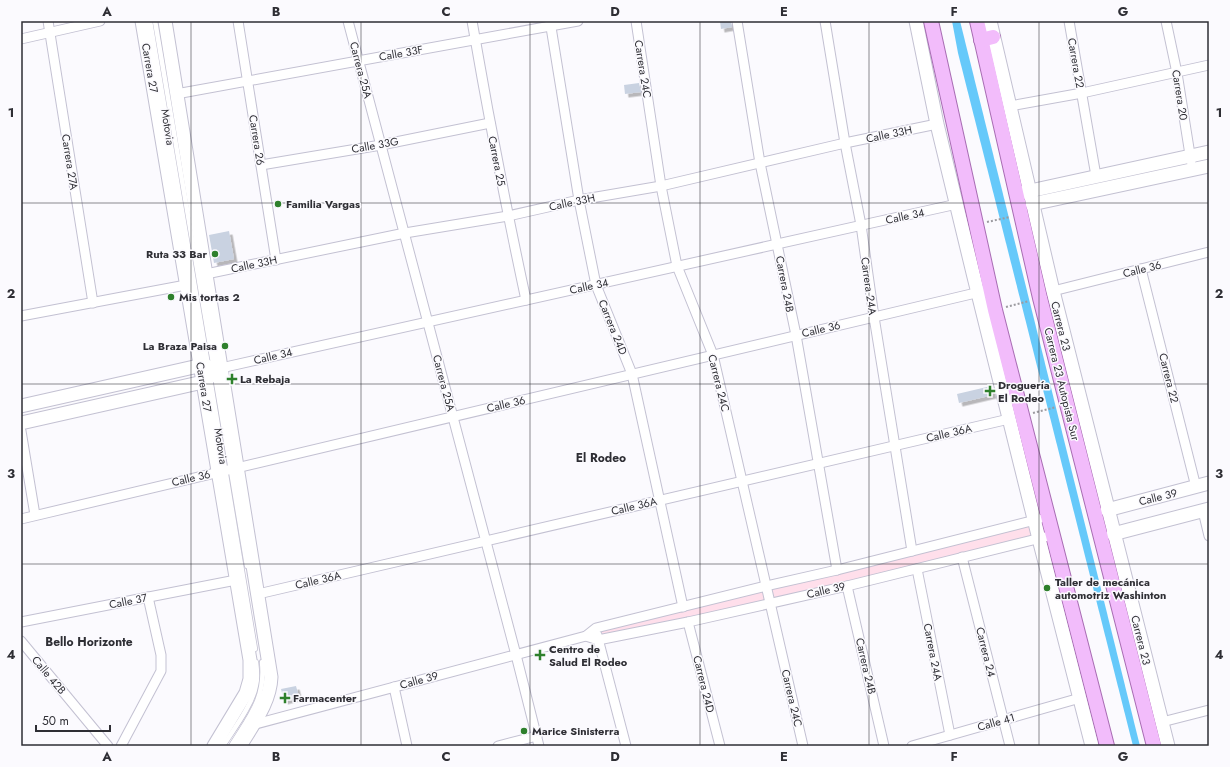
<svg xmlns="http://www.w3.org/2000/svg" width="1230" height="767" font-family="Jost,sans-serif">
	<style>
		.green { fill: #ffdfeb }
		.water { fill: #66c9fa }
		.building { fill: #c9d2e1; filter: url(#shadow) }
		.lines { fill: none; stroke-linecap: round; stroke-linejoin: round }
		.lane-casing { stroke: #c3c1d2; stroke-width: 6 }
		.street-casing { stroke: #c3c1d2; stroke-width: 11 }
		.secondary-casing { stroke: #c3c1d2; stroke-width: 15 }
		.primary-casing { stroke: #a86db3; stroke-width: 16 }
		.path { stroke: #9c9ba0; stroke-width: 2; stroke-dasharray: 2 2; stroke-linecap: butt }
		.lane { stroke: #fff; stroke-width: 4.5 }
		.street { stroke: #fff; stroke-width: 9 }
		.secondary { stroke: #fff; stroke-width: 13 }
		.primary { stroke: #f2bcfb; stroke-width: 14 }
		.grid { fill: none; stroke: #2e2e34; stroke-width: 1; stroke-opacity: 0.55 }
		.poi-dot { fill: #2e802c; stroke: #fbfafe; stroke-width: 1.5 }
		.labels { text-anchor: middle; stroke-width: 3; stroke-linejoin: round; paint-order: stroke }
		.street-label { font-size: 11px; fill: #2e2e34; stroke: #fbfafe }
		.poi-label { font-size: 11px; font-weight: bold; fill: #2e2e34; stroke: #fbfafe; text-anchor: start }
		.neighbourhood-label { font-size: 12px; font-weight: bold; fill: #2e2e34; stroke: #fbfafe }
		.neatline { fill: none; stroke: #2e2e34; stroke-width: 1.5 }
		.grid-label { font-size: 13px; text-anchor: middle; font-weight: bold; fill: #2e2e34 }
	</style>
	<defs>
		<filter id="shadow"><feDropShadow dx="3.5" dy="3.5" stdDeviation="0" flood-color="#0004"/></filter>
	</defs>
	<rect width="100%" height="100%" fill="#fbfafe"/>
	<path class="green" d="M1034 520 1039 539 598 640 596 628Z"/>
	<path class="water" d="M952 21H960L1140 746H1133L958 53Z"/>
	<g class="building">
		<path d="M720 21H731L732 27 721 29Z"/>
		<path d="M639 83 641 92 625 94 624 85Z"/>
		<path d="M229 231 234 259 214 263 209 235Z"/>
		<path d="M991 386 993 395 959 403 957 394Z"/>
		<path d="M296 686 299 697 284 701 281 689Z"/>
	</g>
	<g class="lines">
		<defs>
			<g id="lane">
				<path d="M150 21 208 365"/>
				<path d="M155 21 214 369"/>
				<path d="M215 376 247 566"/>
				<path d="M210 378 255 649"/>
				<path d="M223 746C234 729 253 704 256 685 258 677 257 670 256 662"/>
				<path d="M231 746C249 717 266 698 262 662"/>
			</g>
			<g id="street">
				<path d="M48 21 93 303"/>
				<path d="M238 21 276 260"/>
				<path d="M348 21 516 655 539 746"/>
				<path d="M472 21C488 114 506 207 526 300"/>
				<path d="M550 21 579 200 596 285 632 374 683 607"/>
				<path d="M636 21 661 186 677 266 713 355 803 746"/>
				<path d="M737 21 760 163 796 335 837 570"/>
				<path d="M825 21 845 143 861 225 874 317 912 551"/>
				<path d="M1069 21 1096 176"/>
				<path d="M1166 21 1177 73 1191 161"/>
				<path d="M21 39 100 21"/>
				<path d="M176 94 578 21"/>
				<path d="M1010 106 1082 93 1209 65"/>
				<path d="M261 165 381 145 490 123"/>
				<path d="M1141 269 1196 487"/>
				<path d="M206 274 405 233 508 216 579 200 661 186 845 143 937 124"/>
				<path d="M1053 291 1209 252"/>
				<path d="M21 316 186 285"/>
				<path d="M221 368 957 204"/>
				<path d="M21 431 35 515"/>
				<path d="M1203 511 1209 536"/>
				<path d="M21 519 984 291"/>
				<path d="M962 557 1010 746"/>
				<path d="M917 569 950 735"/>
				<path d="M847 586 884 746"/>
				<path d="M258 594 1009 419"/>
				<path d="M21 622 236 580"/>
				<path d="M688 622 720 746"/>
				<path d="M597 635 626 746"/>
				<path d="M586 636 598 640 688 622 847 586 1053 535"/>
				<path d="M21 641 108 746"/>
				<path d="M394 687 407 746"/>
				<path d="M1162 722 1209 710"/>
				<path d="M252 725 586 636 596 628 766 586 837 570 1039 519"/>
				<path d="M121 746 161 671V655L148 597"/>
				<path d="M498 746 537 736"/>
				<path d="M912 746 1080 698"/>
			</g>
			<g id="secondary">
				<path d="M142 21 250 660V679L246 693 214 746"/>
				<path d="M165 21 271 677C270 703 253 724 240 746"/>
				<path d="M916 21 937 124 974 277 1039 539 1092 746"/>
				<path d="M990 21 1053 291 1168 746"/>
				<path d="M1021 193 1209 152"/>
				<path d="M1032 204 1209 166"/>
				<path d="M21 406 194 367 207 366"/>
				<path d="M21 423 203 382 221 368"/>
				<path d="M1107 510 1209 483"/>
				<path d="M1113 534 1209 509"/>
			</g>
			<g id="primary">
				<path d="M931 21 976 224 995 310 1107 746"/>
				<path d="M977 21 1040 298 1154 746"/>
				<path d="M981 40 993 37"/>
			</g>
		</defs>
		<use href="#lane" class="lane-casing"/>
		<use href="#street" class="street-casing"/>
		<use href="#secondary" class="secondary-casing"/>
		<use href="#primary" class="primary-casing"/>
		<g class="path">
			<path d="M987 222 1010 217"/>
			<path d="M1006 307 1029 301"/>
			<path d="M1033 413 1056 407"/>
		</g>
		<use href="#lane" class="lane"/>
		<use href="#street" class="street"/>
		<use href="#secondary" class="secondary"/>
		<use href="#primary" class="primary"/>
	</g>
	<path class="grid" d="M191 21V746M361 21V746M530 21V746M700 21V746M869 21V746M1039 21V746M21 203H1209M21 384H1209M21 564H1209"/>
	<g class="poi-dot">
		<circle cx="278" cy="204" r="4"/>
		<circle cx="215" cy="254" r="4"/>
		<circle cx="171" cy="297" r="4"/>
		<circle cx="225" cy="346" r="4"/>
		<path d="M230 373h4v4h4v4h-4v4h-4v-4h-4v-4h4z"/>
		<path d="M988 385h4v4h4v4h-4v4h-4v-4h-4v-4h4z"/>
		<circle cx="1047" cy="588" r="4"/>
		<path d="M538 649h4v4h4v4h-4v4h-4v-4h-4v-4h4z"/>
		<path d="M283 692h4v4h4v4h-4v4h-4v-4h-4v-4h4z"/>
		<circle cx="524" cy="731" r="4"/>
	</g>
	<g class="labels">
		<g class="street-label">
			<text transform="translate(401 53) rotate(-10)" y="4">Calle 33F</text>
			<text transform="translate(1076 63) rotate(80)" y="4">Carrera 22</text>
			<text transform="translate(150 68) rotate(80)" y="4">Carrera 27</text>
			<text transform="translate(643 69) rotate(81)" y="4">Carrera 24C</text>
			<text transform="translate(361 70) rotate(75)" y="4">Carrera 25A</text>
			<text transform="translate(1180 95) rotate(81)" y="4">Carrera 20</text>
			<text transform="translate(168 127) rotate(81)" y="4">Motovia</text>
			<text transform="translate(889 134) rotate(-12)" y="4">Calle 33H</text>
			<text transform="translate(257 140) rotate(81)" y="4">Carrera 26</text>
			<text transform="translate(375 145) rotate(-10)" y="4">Calle 33G</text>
			<text transform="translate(497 161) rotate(79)" y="4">Carrera 25</text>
			<text transform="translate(70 162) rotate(81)" y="4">Carrera 27A</text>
			<text transform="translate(572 202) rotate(-12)" y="4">Calle 33H</text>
			<text transform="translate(905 216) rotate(-12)" y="4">Calle 34</text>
			<text transform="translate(254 264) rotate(-12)" y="4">Calle 33H</text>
			<text transform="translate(1142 269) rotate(-14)" y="4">Calle 36</text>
			<text transform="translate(785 284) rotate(79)" y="4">Carrera 24B</text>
			<text transform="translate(589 286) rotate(-12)" y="4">Calle 34</text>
			<text transform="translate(869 286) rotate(82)" y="4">Carrera 24A</text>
			<text transform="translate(1061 326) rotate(76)" y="4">Carrera 23</text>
			<text transform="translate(613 327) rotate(68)" y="4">Carrera 24D</text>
			<text transform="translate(821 329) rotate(-13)" y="4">Calle 36</text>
			<text transform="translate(273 356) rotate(-13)" y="4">Calle 34</text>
			<text transform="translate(1169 378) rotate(76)" y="4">Carrera 22</text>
			<text transform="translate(444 383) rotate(75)" y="4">Carrera 25A</text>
			<text transform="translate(719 383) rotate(76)" y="4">Carrera 24C</text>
			<text transform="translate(1062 384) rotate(76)" y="4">Carrera 23 Autopista Sur</text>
			<text transform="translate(204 387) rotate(81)" y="4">Carrera 27</text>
			<text transform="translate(506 404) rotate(-13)" y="4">Calle 36</text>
			<text transform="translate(949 433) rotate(-13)" y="4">Calle 36A</text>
			<text transform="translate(221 446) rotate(81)" y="4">Motovia</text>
			<text transform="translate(191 478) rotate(-13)" y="4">Calle 36</text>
			<text transform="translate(1158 497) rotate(-14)" y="4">Calle 39</text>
			<text transform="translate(634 506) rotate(-13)" y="4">Calle 36A</text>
			<text transform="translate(318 580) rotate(-13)" y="4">Calle 36A</text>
			<text transform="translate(826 590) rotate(-13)" y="4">Calle 39</text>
			<text transform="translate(128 601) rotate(-11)" y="4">Calle 37</text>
			<text transform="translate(1141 640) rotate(76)" y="4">Carrera 23</text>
			<text transform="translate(933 652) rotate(79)" y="4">Carrera 24A</text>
			<text transform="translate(986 652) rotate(76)" y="4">Carrera 24</text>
			<text transform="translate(866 666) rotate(77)" y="4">Carrera 24B</text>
			<text transform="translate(49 675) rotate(50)" y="4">Calle 42B</text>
			<text transform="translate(419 680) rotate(-15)" y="4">Calle 39</text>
			<text transform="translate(704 684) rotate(76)" y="4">Carrera 24D</text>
			<text transform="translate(792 698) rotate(77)" y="4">Carrera 24C</text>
			<text transform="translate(996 722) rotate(-16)" y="4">Calle 41</text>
		</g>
		<g class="poi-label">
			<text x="286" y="208">Familia Vargas</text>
			<text x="207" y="258" text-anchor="end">Ruta 33 Bar</text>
			<text x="179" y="301">Mis tortas 2</text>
			<text x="217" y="350" text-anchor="end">La Braza Paisa</text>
			<text x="240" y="383">La Rebaja</text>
			<text x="998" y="389">Droguería<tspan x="998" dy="13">El Rodeo</tspan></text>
			<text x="1055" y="586">Taller de mecánica<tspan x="1055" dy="13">automotriz Washinton</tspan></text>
			<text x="549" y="653">Centro de<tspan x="549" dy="13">Salud El Rodeo</tspan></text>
			<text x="293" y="702">Farmacenter</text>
			<text x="532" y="735">Marice Sinisterra</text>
		</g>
		<g class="neighbourhood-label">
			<text x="601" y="462">El Rodeo</text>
			<text x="89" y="646">Bello Horizonte</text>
		</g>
	</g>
	<rect width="1230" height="767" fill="none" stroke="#fbfafe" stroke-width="44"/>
	<path d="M36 725v6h74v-6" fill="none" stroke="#2e2e34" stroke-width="2"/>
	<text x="42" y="725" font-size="12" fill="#2e2e34" stroke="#fbfafe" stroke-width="3" paint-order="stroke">50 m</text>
	<rect x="22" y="22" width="1186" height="723" class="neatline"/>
	<g class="grid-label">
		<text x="107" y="16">A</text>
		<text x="276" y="16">B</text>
		<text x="446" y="16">C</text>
		<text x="615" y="16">D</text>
		<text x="784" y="16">E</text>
		<text x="954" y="16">F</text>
		<text x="1123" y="16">G</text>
		<text x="11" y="117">1</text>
		<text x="1219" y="117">1</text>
		<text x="11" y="298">2</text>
		<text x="1219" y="298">2</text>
		<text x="11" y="478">3</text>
		<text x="1219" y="478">3</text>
		<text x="11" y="659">4</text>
		<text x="1219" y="659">4</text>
		<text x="107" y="761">A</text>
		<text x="276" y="761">B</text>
		<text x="446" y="761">C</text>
		<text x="615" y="761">D</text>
		<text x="784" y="761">E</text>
		<text x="954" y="761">F</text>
		<text x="1123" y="761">G</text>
	</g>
</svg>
